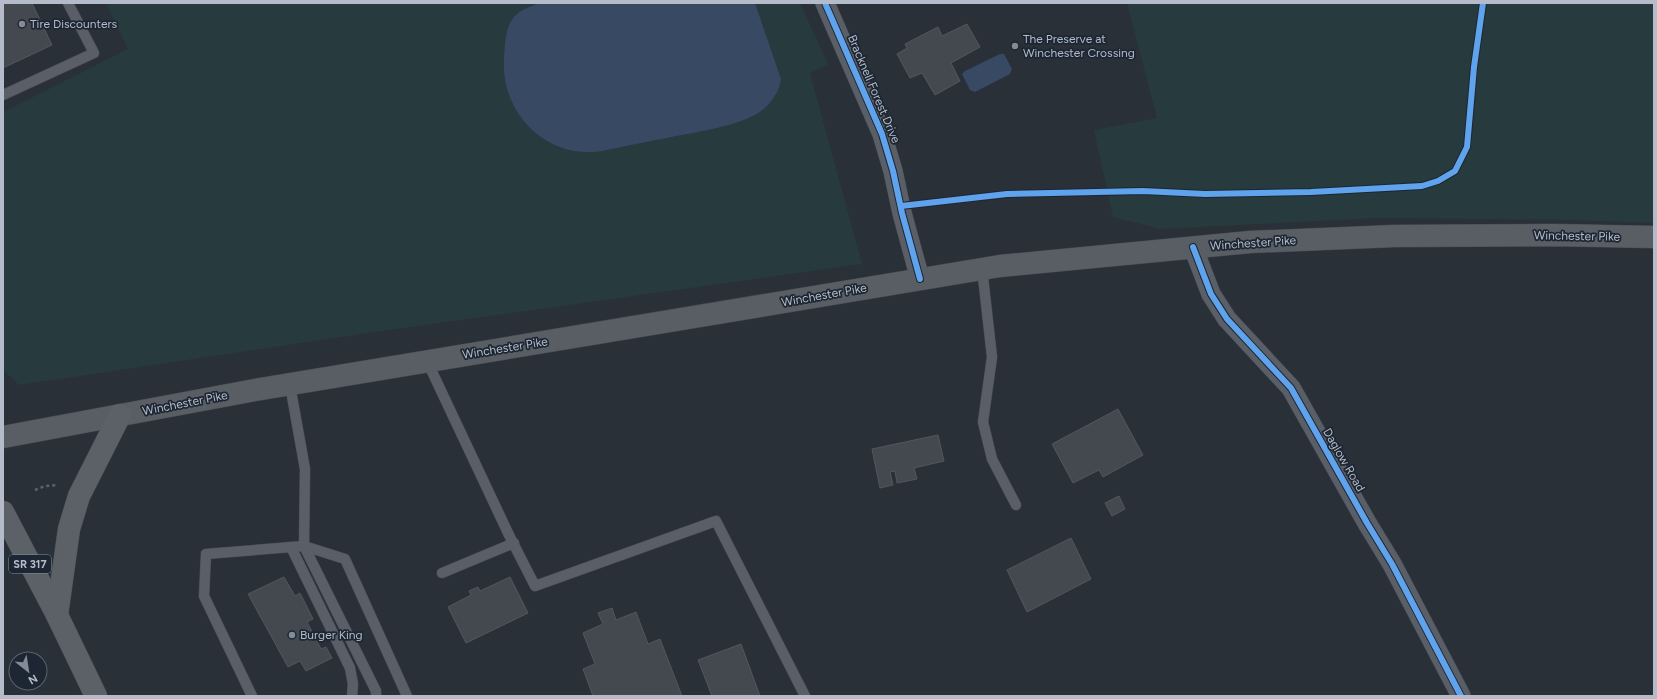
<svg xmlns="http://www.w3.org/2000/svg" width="1657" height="699" font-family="Figtree,sans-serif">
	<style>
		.green { fill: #273a3e }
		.water { fill: #384963 }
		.building { fill: #444950; stroke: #52575f }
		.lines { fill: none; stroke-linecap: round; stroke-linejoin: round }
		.lane-casing { stroke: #484c53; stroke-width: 11 }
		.street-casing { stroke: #484c53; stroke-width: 20 }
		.secondary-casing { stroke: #484c53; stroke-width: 23 }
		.primary-casing { stroke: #484c55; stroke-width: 23 }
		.path { stroke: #5d636a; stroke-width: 2.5; stroke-dasharray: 3 3; stroke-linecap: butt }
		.lane { stroke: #5a5e66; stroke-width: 10 }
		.street { stroke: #5a5e66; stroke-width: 19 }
		.secondary { stroke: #595d64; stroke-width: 22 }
		.primary { stroke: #5c6168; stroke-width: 22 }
		.cycleway-casing { stroke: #1d2633; stroke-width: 8 }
		.cycleway { stroke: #60a3ed; stroke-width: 6 }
		.poi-dot { fill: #848b96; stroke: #1d2633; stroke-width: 1.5 }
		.labels { text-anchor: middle; stroke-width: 3.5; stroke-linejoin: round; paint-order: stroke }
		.shield { fill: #1d2633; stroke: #878f9c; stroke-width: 1 }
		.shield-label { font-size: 11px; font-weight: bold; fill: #b4bcc9 }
		.poi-label { font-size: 12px; fill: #b4bcc9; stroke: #1d2633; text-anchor: start }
		.street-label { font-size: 12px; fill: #b4bcc9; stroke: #1d2633 }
	</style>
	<rect width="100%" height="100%" fill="#2a3038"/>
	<g class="green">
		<path d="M106 3H539L516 14 593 152 682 135 739 122 754 116 776 96 765 31 755 3H800L828 64 810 73 862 264 382 331 19 385 3 370V112L128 49Z"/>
		<path d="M1127 3H1654V223L1570 220 1377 218 1161 229 1113 217 1094 130 1157 118Z"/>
	</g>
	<g class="water">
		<path d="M539 3H755L781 79C779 95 767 109 753 116 731 127 692 133 667 138 651 141 634 144 617 148 609 149 601 152 593 152 541 155 501 110 504 59 505 45 505 23 517 14 523 9 532 6 539 3Z"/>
		<path d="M1000 54H1004L1012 69 1010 74 975 92 970 90 962 74 965 71Z"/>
	</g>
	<g class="building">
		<path d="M3 3H32L52 45 3 68Z"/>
		<path d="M967 24 980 47 951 63 960 81 935 95 922 73 910 78 897 54 907 48 905 44 938 27 942 36Z"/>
		<path d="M1118 409 1143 455 1103 477 1099 470 1073 483 1052 444Z"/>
		<path d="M938 435 944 461 914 468 917 479 897 483 895 471 890 472 893 485 880 488 872 449Z"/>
		<path d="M1119 496 1125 509 1112 516 1105 503Z"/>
		<path d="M1071 538 1091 579 1027 612 1007 570Z"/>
		<path d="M284 577 295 596 300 593 313 619 307 622 321 649 326 647 332 658 306 671 300 661 288 667 248 594Z"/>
		<path d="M510 577 528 613 466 643 448 607 471 595 469 591 478 587 480 591Z"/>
		<path d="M612 608 616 620 636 612 648 644 660 639 682 696H593L583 669 595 664 583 633 603 624 598 613Z"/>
		<path d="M741 644 760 696H712L698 660Z"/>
	</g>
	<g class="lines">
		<defs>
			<g id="lane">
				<path d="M3 95 94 53 68 3"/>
				<path d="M982 268 992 357 983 422 992 459 1016 505"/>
				<path d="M427 361 509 535 535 586 716 521 805 696"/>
				<path d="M304 546 345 559 407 696"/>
				<path d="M304 546 376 691V696"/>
				<path d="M291 547 350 668 353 684 352 696"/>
				<path d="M442 573 514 543"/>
				<path d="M252 696 204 596 206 554 304 546 305 469 290 385"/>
			</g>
			<g id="street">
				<path d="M825 3 882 134 893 171 902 213 920 279"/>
				<path d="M1193 247 1211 294 1227 319 1291 388 1367 523 1392 564 1461 696"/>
			</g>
			<path id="secondary" d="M3 437 255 390 1000 266 1250 242 1394 236 1553 235 1654 237"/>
			<g id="primary">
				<path d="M3 512 57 615 96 696"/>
				<path d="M57 615 69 529 79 496 120 415"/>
			</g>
		</defs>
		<use href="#lane" class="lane-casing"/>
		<use href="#street" class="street-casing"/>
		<use href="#secondary" class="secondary-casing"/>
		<use href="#primary" class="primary-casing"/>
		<path class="path" d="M35 490 45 486 57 485"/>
		<use href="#lane" class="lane"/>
		<use href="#street" class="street"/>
		<use href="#secondary" class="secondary"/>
		<use href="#primary" class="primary"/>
		<defs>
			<g id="cycleway">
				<path d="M825 3 882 134 893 171 902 213 920 279"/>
				<path d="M901 206 1007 194 1143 191 1205 194 1311 192 1422 186 1438 181 1455 171 1467 147 1474 67 1483 3"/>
				<path d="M1193 247 1211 294 1227 319 1291 388 1367 523 1392 564 1461 696"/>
			</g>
		</defs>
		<use href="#cycleway" class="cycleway-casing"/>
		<use href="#cycleway" class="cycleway"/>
	</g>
	<g class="poi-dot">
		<circle cx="22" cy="24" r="4"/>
		<circle cx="1015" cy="46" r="4"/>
		<circle cx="292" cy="635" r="4"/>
	</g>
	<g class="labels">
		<rect class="shield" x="9" y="555" width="42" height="18" rx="3"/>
		<g class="shield-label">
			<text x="30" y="568">SR 317</text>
		</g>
		<g class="poi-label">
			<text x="30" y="28">Tire Discounters</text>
			<text x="1023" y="43">The Preserve at<tspan x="1023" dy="14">Winchester Crossing</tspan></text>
			<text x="300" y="639">Burger King</text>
		</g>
		<g class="street-label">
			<text transform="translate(874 89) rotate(67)" y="4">Bracknell Forest Drive</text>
			<text transform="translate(1577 236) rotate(1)" y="4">Winchester Pike</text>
			<text transform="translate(1253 243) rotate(-4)" y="4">Winchester Pike</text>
			<text transform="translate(824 295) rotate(-10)" y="4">Winchester Pike</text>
			<text transform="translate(505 348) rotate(-9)" y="4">Winchester Pike</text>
			<text transform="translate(185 403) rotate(-11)" y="4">Winchester Pike</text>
			<text transform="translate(1344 460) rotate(60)" y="4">Daglow Road</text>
		</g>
	</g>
	<rect width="1657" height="699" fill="none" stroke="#b4bcc9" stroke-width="8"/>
	<g transform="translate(28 671) rotate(150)"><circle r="19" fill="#1d2633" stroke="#59626f"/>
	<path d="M0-3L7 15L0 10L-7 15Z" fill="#848b96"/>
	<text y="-6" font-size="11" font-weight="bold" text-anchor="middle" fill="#b4bcc9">N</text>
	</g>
</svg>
